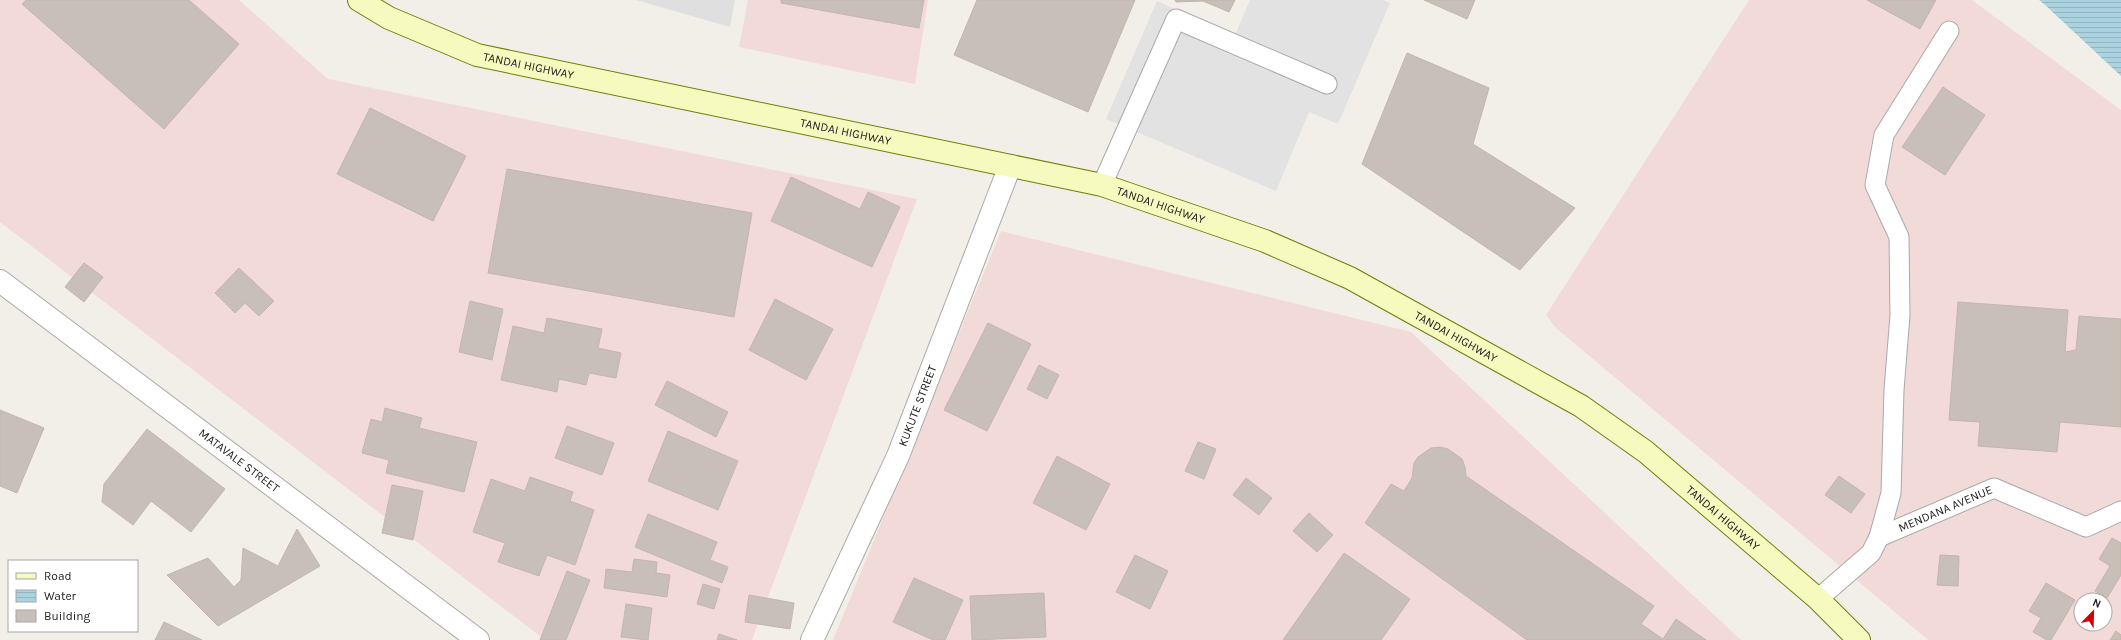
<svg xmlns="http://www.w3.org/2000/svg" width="2121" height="640" font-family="Karla,sans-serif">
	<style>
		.residential { fill: #e0dfdf }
		.commercial { fill: #f2dad9; fill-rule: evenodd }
		.parking { fill: #e2e2e2 }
		.water { fill: url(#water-rules) }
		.building { fill: #c7bfb8; stroke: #c4b6ab }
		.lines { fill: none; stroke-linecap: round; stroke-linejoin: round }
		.service-casing { stroke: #a9a9a9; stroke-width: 21 }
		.minor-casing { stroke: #a9a9a9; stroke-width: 24 }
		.secondary-casing { stroke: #707d05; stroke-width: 24 }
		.service { stroke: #fff; stroke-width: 19 }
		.minor { stroke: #fff; stroke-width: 22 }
		.secondary { stroke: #f7fabf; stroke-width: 22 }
		.labels { text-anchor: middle; stroke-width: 3; stroke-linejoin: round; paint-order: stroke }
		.street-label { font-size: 12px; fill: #222; stroke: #fff }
	</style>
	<defs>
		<pattern id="water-rules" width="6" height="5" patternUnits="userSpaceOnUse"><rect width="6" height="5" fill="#aad3df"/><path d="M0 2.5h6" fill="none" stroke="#92b5bf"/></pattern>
	</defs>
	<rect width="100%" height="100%" fill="#f2efe9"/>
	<path class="residential" d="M636 0H735L730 27Z"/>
	<g class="commercial">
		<path d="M0 0H239L328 79 917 199 752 640H545L0 222Z"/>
		<path d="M748 0H928L915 84 739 47Z"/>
		<path d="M1749 0H1972L2121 110V640H1928L1556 328 1546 315ZM2081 600H2105V624H2081Z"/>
		<path d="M1001 231 1411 332 1741 640H833Z"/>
	</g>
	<path class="parking" d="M1250 0H1383L1390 3 1338 124 1309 112 1276 191 1106 119 1157 1 1235 35Z"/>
	<path class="water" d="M2039 0H2121V76L2044 4Z"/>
	<g class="building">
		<path d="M26 0H189L239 44 164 129 22 4Z"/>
		<path d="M781 0H924L919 28 781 3Z"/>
		<path d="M977 0H1135L1088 112 954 55Z"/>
		<path d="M1175 0H1235L1229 12 1203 1 1176 2Z"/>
		<path d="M1424 0H1475L1467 19Z"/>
		<path d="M1867 0H1936L1920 29Z"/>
		<path d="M1407 53 1489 88 1473 144 1575 208 1520 270 1362 164Z"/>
		<path d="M1943 87 1985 115 1945 175 1902 147Z"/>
		<path d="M370 108 466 156 433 221 337 174Z"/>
		<path d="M507 169 752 213 734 317 488 273Z"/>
		<path d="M791 177 860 209 868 192 900 207 872 267 771 221Z"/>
		<path d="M84 263 103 277 84 302 65 287Z"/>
		<path d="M239 268 274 301 259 316 245 303 235 313 215 293Z"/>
		<path d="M775 299 833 329 806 380 749 350Z"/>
		<path d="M470 301 503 309 492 360 459 352Z"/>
		<path d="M1958 302 2068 310 2065 352 2076 350 2079 316 2121 319V427L2060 422 2057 452 1978 446 1980 422 1949 420Z"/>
		<path d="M547 318 602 329 598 348 621 353 616 378 589 373 586 385 559 379 557 392 501 380 513 326 544 333Z"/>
		<path d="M988 323 1031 344 987 431 944 410Z"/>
		<path d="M1039 365 1059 375 1047 399 1027 389Z"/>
		<path d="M667 381 728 412 716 437 655 405Z"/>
		<path d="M385 408 422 418 419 428 477 442 464 492 386 473 389 460 362 453 371 419 382 422Z"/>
		<path d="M0 410 44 428 17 493 0 486Z"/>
		<path d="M567 426 614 443 602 475 555 458Z"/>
		<path d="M147 429 225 489 191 532 151 501 133 525 102 502 104 484Z"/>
		<path d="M668 431 738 461 718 510 648 481Z"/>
		<path d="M1198 442 1216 449 1204 479 1185 471Z"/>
		<path d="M1440 447 1448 449 1462 459 1465 467 1466 476 1654 606 1641 624 1663 639 1676 619 1706 640H1527L1365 523 1391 484 1404 491 1412 478 1414 463 1418 457 1431 448Z"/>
		<path d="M1057 456 1110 484 1086 530 1033 503Z"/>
		<path d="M1839 476 1865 494 1851 513 1825 495Z"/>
		<path d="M530 477 573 492 570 501 594 510 575 565 547 555 539 576 498 562 505 543 473 532 491 479 525 491Z"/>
		<path d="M1246 478 1272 498 1259 515 1233 495Z"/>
		<path d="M392 485 423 491 413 540 382 533Z"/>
		<path d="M1309 513 1333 535 1317 552 1293 531Z"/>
		<path d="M648 514 717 542 710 560 728 567 722 583 635 547Z"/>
		<path d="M297 529 320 566 218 626 167 575 208 558 234 587 241 580 243 548 278 566Z"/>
		<path d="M2112 538 2121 543V575L2107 598 2095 591 2110 566 2099 559Z"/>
		<path d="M1344 553 1410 599 1381 640H1283Z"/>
		<path d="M1135 555 1168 571 1150 609 1116 592Z"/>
		<path d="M1940 555 1959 556 1958 586 1937 585Z"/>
		<path d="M634 559 657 562 656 573 670 575 667 597 604 588 606 569 632 572Z"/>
		<path d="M567 571 590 580 566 640H540Z"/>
		<path d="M914 578 963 600 945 640H933L893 622Z"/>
		<path d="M2046 583 2075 600 2051 640H2047L2033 632 2041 618 2029 611Z"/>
		<path d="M703 584 720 589 714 609 697 604Z"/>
		<path d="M1044 593 1046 637 972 640 970 596Z"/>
		<path d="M749 595 794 603 790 629 745 622Z"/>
		<path d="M626 604 652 608 648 640 621 637Z"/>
		<path d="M164 622 202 640H155Z"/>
		<path d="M2116 631 2121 635V640H2110Z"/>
		<path d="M719 634 737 640H717Z"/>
	</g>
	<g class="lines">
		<defs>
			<g id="service">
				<path d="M1102 185 1176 19 1327 84"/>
				<path id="s1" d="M1879 537 1994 488 2086 527 2121 511"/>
				<path d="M1818 599 1871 553 1879 537 1891 493 1894 390 1900 315 1899 237 1875 185 1884 135 1949 31"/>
			</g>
			<g id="minor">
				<path id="s2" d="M0 281 478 640"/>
				<path id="s3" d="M812 640 898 456 1010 166"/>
			</g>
			<g id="secondary">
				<path id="s4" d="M359 0 389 18 477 55 1102 185 1265 241 1350 278 1581 406 1646 452 1818 599 1859 640"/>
			</g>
		</defs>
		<use href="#service" class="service-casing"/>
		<use href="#minor" class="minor-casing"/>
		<use href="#secondary" class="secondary-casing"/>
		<use href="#service" class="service"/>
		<use href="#minor" class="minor"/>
		<use href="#secondary" class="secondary"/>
	</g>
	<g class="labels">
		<g class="street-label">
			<text dy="4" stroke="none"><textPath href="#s4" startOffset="183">TANDAI HIGHWAY</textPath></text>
			<text dy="4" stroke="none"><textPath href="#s4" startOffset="507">TANDAI HIGHWAY</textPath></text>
			<text dy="4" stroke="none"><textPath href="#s4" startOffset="831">TANDAI HIGHWAY</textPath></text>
			<text dy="4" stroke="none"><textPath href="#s4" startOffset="1155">TANDAI HIGHWAY</textPath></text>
			<text dy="4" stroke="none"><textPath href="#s3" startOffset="257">KUKUTE STREET</textPath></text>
			<text dy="4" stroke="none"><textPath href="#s2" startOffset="299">MATAVALE STREET</textPath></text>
			<text dy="4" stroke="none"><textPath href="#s1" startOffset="72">MENDANA AVENUE</textPath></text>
			<text dy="4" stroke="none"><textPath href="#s4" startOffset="1479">TANDAI HIGHWAY</textPath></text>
		</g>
	</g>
	<rect x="8" y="560" width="130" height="72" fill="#ffffff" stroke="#a7a7a7"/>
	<rect x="16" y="573" width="20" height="6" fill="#f7fabf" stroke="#a7a7a7"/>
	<text x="44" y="580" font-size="12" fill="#222222">Road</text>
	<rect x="16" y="590" width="20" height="12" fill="url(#water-rules)" stroke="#a7a7a7"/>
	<text x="44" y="600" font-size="12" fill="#222222">Water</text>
	<rect x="16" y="610" width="20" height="12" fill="#c7bfb8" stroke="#a7a7a7"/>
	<text x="44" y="620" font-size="12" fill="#222222">Building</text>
	<g transform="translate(2093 612) rotate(23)"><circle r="19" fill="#ffffff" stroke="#a7a7a7"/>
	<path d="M0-3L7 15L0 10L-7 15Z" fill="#d40000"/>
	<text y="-6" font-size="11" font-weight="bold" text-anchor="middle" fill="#222222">N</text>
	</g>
</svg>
